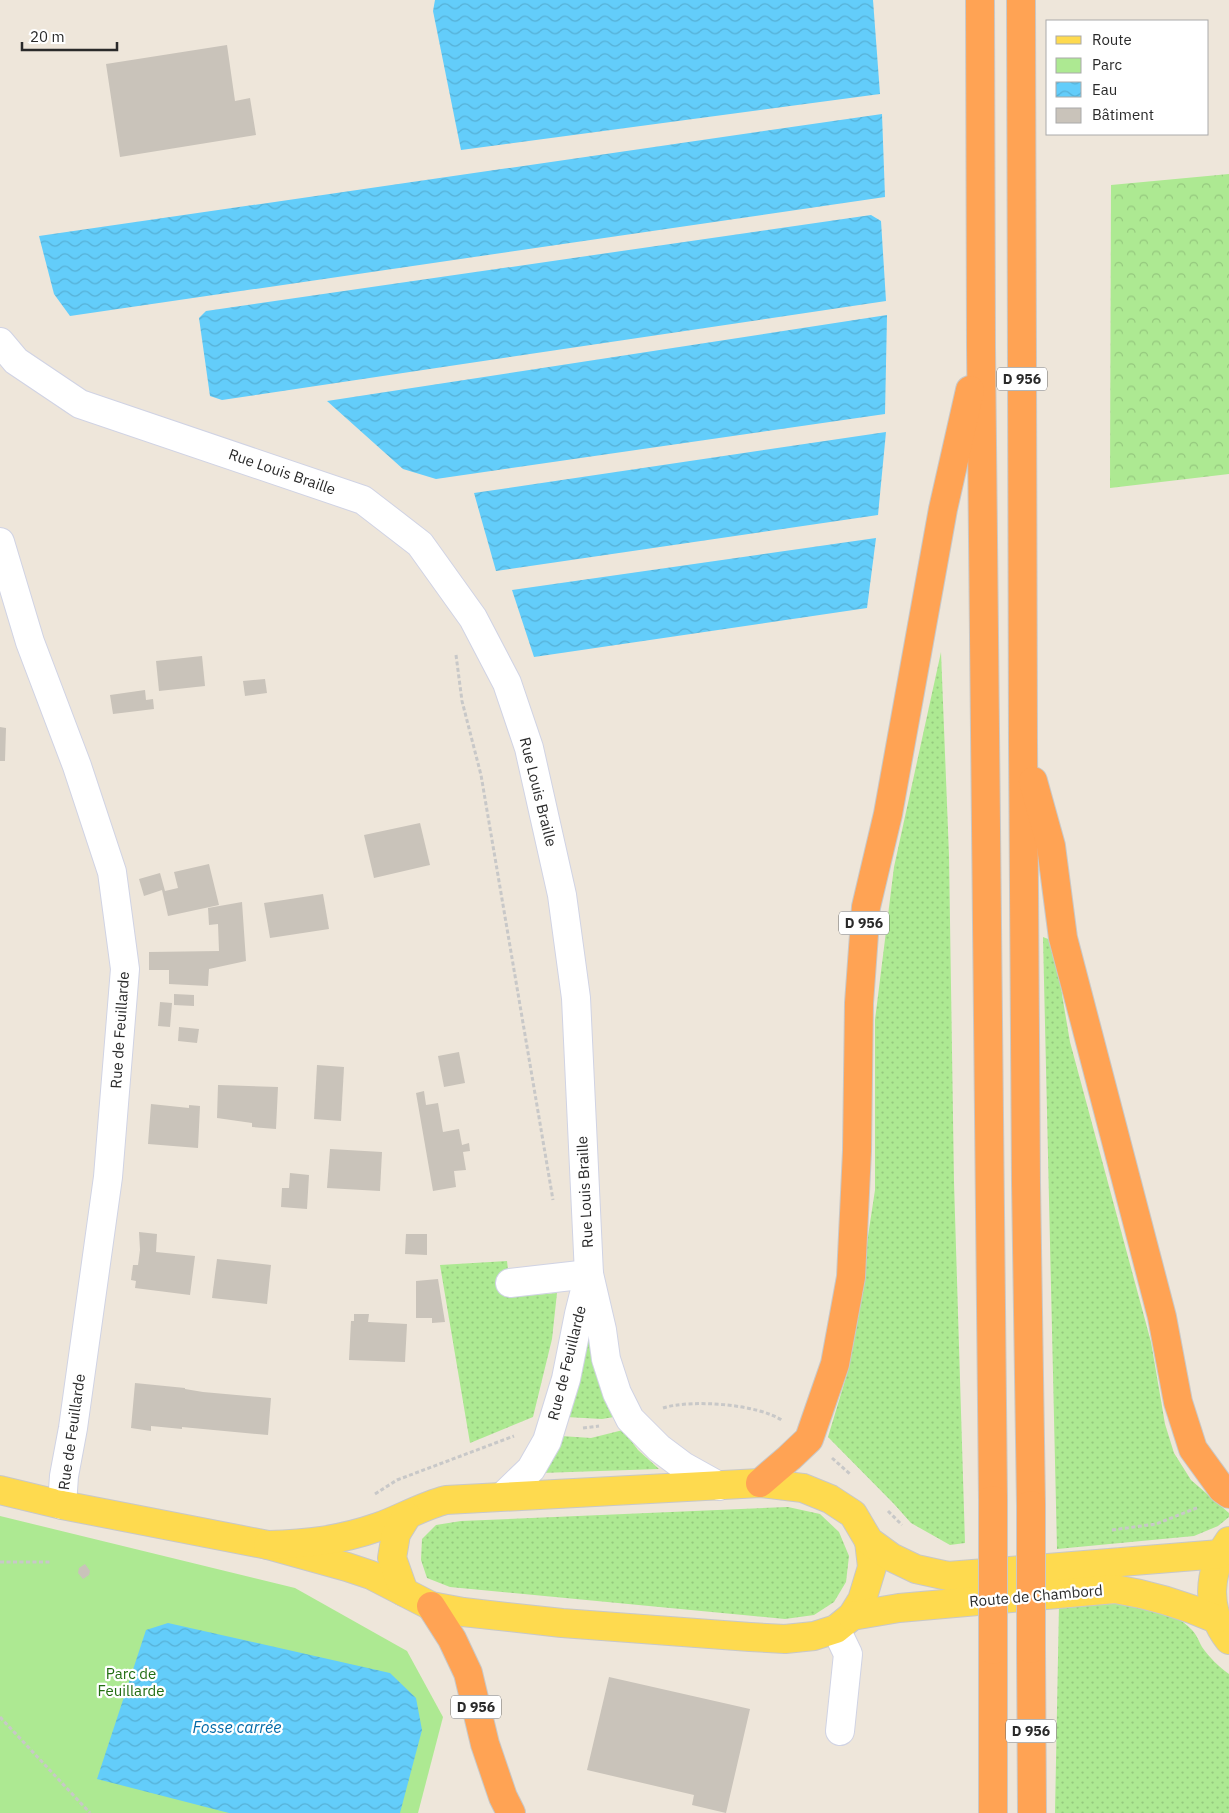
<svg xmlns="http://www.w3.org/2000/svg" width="1229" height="1813" font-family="'IBM Plex Sans',sans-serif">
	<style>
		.grass { fill: url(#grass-dots) }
		.forest { fill: url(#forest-crowns) }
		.park { fill: #ade992 }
		.water { fill: url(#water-waves) }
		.building { fill: #c9c3ba }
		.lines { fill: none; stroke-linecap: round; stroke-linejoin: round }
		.minor-casing { stroke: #d0d3e4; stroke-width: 30 }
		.major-casing { stroke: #c8c8c8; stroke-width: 30 }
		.highway-casing { stroke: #c8c8c8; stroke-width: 30 }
		.path { stroke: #c8c8c8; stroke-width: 3; stroke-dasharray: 4 2.5; stroke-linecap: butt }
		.minor { stroke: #fff; stroke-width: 28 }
		.major { stroke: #feda4f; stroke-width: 28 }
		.highway { stroke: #ffa354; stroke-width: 28 }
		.highway-bridge-casing { stroke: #c8c8c8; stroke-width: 30; stroke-linecap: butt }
		.highway-bridge { stroke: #ffa354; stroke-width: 28 }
		.labels { text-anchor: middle; stroke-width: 4.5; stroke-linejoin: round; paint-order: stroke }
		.shield { fill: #fff; stroke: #6a6a6a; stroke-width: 1 }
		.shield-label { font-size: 14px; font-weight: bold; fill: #2a2a2a }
		.street-label { font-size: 15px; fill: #2a2a2a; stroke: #fff }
		.park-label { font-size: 15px; fill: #236e13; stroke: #fff }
		.water-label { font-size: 16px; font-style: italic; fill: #0169a7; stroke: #fff }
	</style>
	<defs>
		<pattern id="grass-dots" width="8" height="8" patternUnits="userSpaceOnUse" patternTransform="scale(1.25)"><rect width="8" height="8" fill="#ade992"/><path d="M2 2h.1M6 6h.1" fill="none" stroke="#95c87e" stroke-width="1.8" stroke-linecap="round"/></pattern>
		<pattern id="forest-crowns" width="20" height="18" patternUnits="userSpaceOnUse" patternTransform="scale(1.25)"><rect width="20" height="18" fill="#ade992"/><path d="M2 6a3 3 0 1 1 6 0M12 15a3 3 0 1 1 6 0" fill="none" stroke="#95c87e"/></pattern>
		<pattern id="water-waves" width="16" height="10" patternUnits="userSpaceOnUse" patternTransform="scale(1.25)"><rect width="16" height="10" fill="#63cdfa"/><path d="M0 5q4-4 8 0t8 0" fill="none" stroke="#56b0d6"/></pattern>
	</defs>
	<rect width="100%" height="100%" fill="#eee6da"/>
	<g class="grass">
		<path d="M941 652 949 855 954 1182 965 1543 950 1545 911 1523 894 1504 828 1437 847 1374 875 1190V1020L894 867Z"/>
		<path d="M1043 937 1053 941 1070 1042 1151 1342 1165 1424 1174 1453 1191 1480 1229 1513V1517L1218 1526 1194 1536 1057 1549Z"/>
		<path d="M507 1261 511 1297 557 1293 552 1339 533 1417 470 1443 440 1265Z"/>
		<path d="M587 1339H592L614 1417 602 1419 566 1417Z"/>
		<path d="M623 1430 638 1450 659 1469 541 1473 561 1436 591 1438Z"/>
		<path d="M788 1507 820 1514 839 1532 849 1556 846 1582 834 1602 814 1615 785 1619 450 1587 427 1578 421 1560 422 1539 436 1525 461 1521Z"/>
		<path d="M1059 1605C1102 1605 1159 1595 1192 1630 1196 1634 1199 1641 1202 1647 1209 1657 1219 1667 1229 1674V1813H1055Z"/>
	</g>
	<path class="forest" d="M1229 174V474L1110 488 1111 185Z"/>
	<path class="park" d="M0 1516 295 1588 407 1651 443 1717 418 1813H0Z"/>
	<g class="water">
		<path d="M435 0H873L880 94 461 150 433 11Z"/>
		<path d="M882 114 885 197 70 316 54 294 39 236Z"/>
		<path d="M871 215 881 221 886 301 222 400 210 396 199 318 206 311Z"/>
		<path d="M887 315 885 414 436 479 403 469 327 401Z"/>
		<path d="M886 432 878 515 496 571 474 493Z"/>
		<path d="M876 538 867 608 534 657 512 590Z"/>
		<path d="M168 1623 390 1673 416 1698 422 1730 400 1813H229L97 1779 146 1630Z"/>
	</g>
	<g class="building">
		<path d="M227 45 235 101 250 98 256 135 120 157 106 64Z"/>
		<path d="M202 656 205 686 159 691 156 661Z"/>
		<path d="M265 679 267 693 245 696 243 681Z"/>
		<path d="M145 690 146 700 153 699 154 709 113 714 110 695Z"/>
		<path d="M0 727 6 728 5 761H0Z"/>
		<path d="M420 823 430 865 374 878 364 835Z"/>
		<path d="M209 864 219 905 168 916 162 890 144 896 139 879 160 873 165 891 178 888 174 872Z"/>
		<path d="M323 894 329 929 270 938 264 903Z"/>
		<path d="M242 902 246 961 209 969 208 986 169 984V970H149V952L219 951 218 924 209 925 208 908Z"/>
		<path d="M174 994 194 995V1006L174 1005Z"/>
		<path d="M160 1002 172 1003 170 1027 158 1026Z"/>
		<path d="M179 1027 199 1029 197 1043 178 1041Z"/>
		<path d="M459 1052 465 1083 444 1087 438 1056Z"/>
		<path d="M317 1065 344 1067 341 1121 314 1119Z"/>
		<path d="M218 1085 278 1087 276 1129 252 1127V1123L217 1118Z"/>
		<path d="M424 1091 426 1105 438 1103 443 1132 459 1129 462 1145 469 1143 470 1151 463 1152 466 1170 454 1171 456 1187 433 1191 416 1093Z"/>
		<path d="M151 1104 189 1108V1105L200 1106 198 1148 148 1144Z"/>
		<path d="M330 1149 382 1152 380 1191 327 1188Z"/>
		<path d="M290 1173 309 1175 307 1209 281 1207 282 1188H289Z"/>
		<path d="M139 1232 157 1234 156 1252 195 1256 190 1295 135 1288 136 1281 131 1280 133 1265H138L140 1250Z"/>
		<path d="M406 1234H427V1255L405 1254Z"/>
		<path d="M217 1259 271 1265 267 1304 212 1298Z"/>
		<path d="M438 1279 445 1322 432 1323V1318H416V1281Z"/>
		<path d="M354 1314H369L368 1322 407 1324 405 1362 349 1360 351 1321H354Z"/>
		<path d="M135 1383 185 1388V1389L203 1392 271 1398 268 1435 182 1427V1429L151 1426V1431L131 1428Z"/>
		<path d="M85 1564 90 1571 89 1575 83 1579 78 1573 79 1568Z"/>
		<path d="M609 1677 750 1709 726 1813 692 1805 694 1795 587 1770Z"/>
	</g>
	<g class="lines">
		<defs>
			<g id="minor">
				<path d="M0 342 16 361 80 404 363 500 420 544 473 618 507 683 529 748 562 895 576 998 589 1274 602 1330 606 1359 617 1393 630 1419 659 1448 683 1466 719 1486"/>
				<path d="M0 542 30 642 77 766 112 872 125 969 108 1177 73 1428 64 1476 62 1505"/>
				<path d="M510 1283 589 1274"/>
				<path d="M503 1496 531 1469 547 1441 566 1379 579 1314 588 1278"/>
				<path d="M836 1629 848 1654 840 1731"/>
			</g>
			<g id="major">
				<path d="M0 1490 62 1505 268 1545 347 1567 371 1575 431 1606 463 1612 562 1623 750 1637 785 1639 814 1636 836 1629 852 1616 862 1600 872 1567 869 1541"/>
				<path d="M1229 1541C1208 1571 1205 1610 1229 1640"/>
				<path d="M268 1545C307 1544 341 1540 378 1527 401 1519 422 1506 446 1500L760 1483 803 1488 830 1499 853 1514 869 1541 891 1557 916 1569 948 1576 1220 1554"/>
				<path d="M404 1592 392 1558 396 1534 407 1516"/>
				<path d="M852 1616 899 1608 1115 1589C1152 1595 1182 1604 1216 1619"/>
			</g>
			<g id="highway">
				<path d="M980 0 981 347 993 1500"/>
				<path d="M1021 0 1023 743 1026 1183 1031 1505"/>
				<path d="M1033 781 1051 846 1063 938 1162 1317 1178 1402 1193 1449 1222 1489 1229 1494"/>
				<path d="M760 1483 789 1458 809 1439 835 1364 851 1277 857 1151 859 1003 866 907 888 814 943 509 970 390"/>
				<path d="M431 1606 452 1639 468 1673 485 1744 503 1797 511 1813"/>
				<path d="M1031 1649 1032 1813"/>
				<path d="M993 1813V1650"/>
			</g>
		</defs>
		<use href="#minor" class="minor-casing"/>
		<use href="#major" class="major-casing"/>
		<use href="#highway" class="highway-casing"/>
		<g class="path">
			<path d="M456 655 462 701 481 775 553 1200"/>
			<path d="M663 1408C691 1399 759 1404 783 1421"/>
			<path d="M583 1428 599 1426"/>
			<path d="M832 1458 850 1474"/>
			<path d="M375 1494 397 1480 514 1436"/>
			<path d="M888 1511 902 1525"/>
			<path d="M1112 1530 1156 1524 1199 1507"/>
			<path d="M0 1562H51"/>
			<path d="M0 1717 90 1813"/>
		</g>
		<use href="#minor" class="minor"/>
		<use href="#major" class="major"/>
		<use href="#highway" class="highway"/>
		<defs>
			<g id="highway-bridge">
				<path d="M993 1500V1650"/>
				<path d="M1031 1649V1505"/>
			</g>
		</defs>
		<use href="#highway-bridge" class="highway-bridge-casing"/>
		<use href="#highway-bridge" class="highway-bridge"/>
	</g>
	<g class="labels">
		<g class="shield">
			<rect x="997" y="367.5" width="50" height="23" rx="4"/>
			<rect x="839" y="911.5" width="50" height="23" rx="4"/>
			<rect x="451" y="1695.5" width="50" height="23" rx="4"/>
			<rect x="1006" y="1719.5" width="50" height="23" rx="4"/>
		</g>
		<g class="shield-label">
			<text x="1022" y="384">D 956</text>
			<text x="864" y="928">D 956</text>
			<text x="476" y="1712">D 956</text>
			<text x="1031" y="1736">D 956</text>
		</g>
		<g class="street-label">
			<text transform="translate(282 472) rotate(19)" y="5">Rue Louis Braille</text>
			<text transform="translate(538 792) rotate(76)" y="5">Rue Louis Braille</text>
			<text transform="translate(120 1030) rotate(-86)" y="5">Rue de Feuillarde</text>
			<text transform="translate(585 1192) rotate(-93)" y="5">Rue Louis Braille</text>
			<text transform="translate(567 1363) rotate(-76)" y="5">Rue de Feuillarde</text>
			<text transform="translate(72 1432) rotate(-82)" y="5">Rue de Feuillarde</text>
			<text transform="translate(1036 1596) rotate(-5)" y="5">Route de Chambord</text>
		</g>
		<g class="park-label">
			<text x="131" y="1679">Parc de<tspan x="131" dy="17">Feuillarde</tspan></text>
		</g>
		<g class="water-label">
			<text x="237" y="1733">Fosse carrée</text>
		</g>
	</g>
	<rect x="1046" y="20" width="162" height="115" fill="#ffffff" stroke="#aaaaaa"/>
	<rect x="1056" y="36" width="25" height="8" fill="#feda4f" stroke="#aaaaaa"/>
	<text x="1092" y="45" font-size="15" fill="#2a2a2a">Route</text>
	<rect x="1056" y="58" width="25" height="15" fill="#ade992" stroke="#aaaaaa"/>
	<text x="1092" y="70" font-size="15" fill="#2a2a2a">Parc</text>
	<rect x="1056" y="82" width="25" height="15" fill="url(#water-waves)" stroke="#aaaaaa"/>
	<text x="1092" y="95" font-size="15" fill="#2a2a2a">Eau</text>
	<rect x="1056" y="108" width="25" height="15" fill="#c9c3ba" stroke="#aaaaaa"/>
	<text x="1092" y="120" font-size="15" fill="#2a2a2a">Bâtiment</text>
	<path d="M22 42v8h95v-8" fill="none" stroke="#2a2a2a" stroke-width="2.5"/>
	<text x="30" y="42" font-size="15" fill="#2a2a2a" stroke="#ffffff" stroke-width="4" paint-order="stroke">20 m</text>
</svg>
